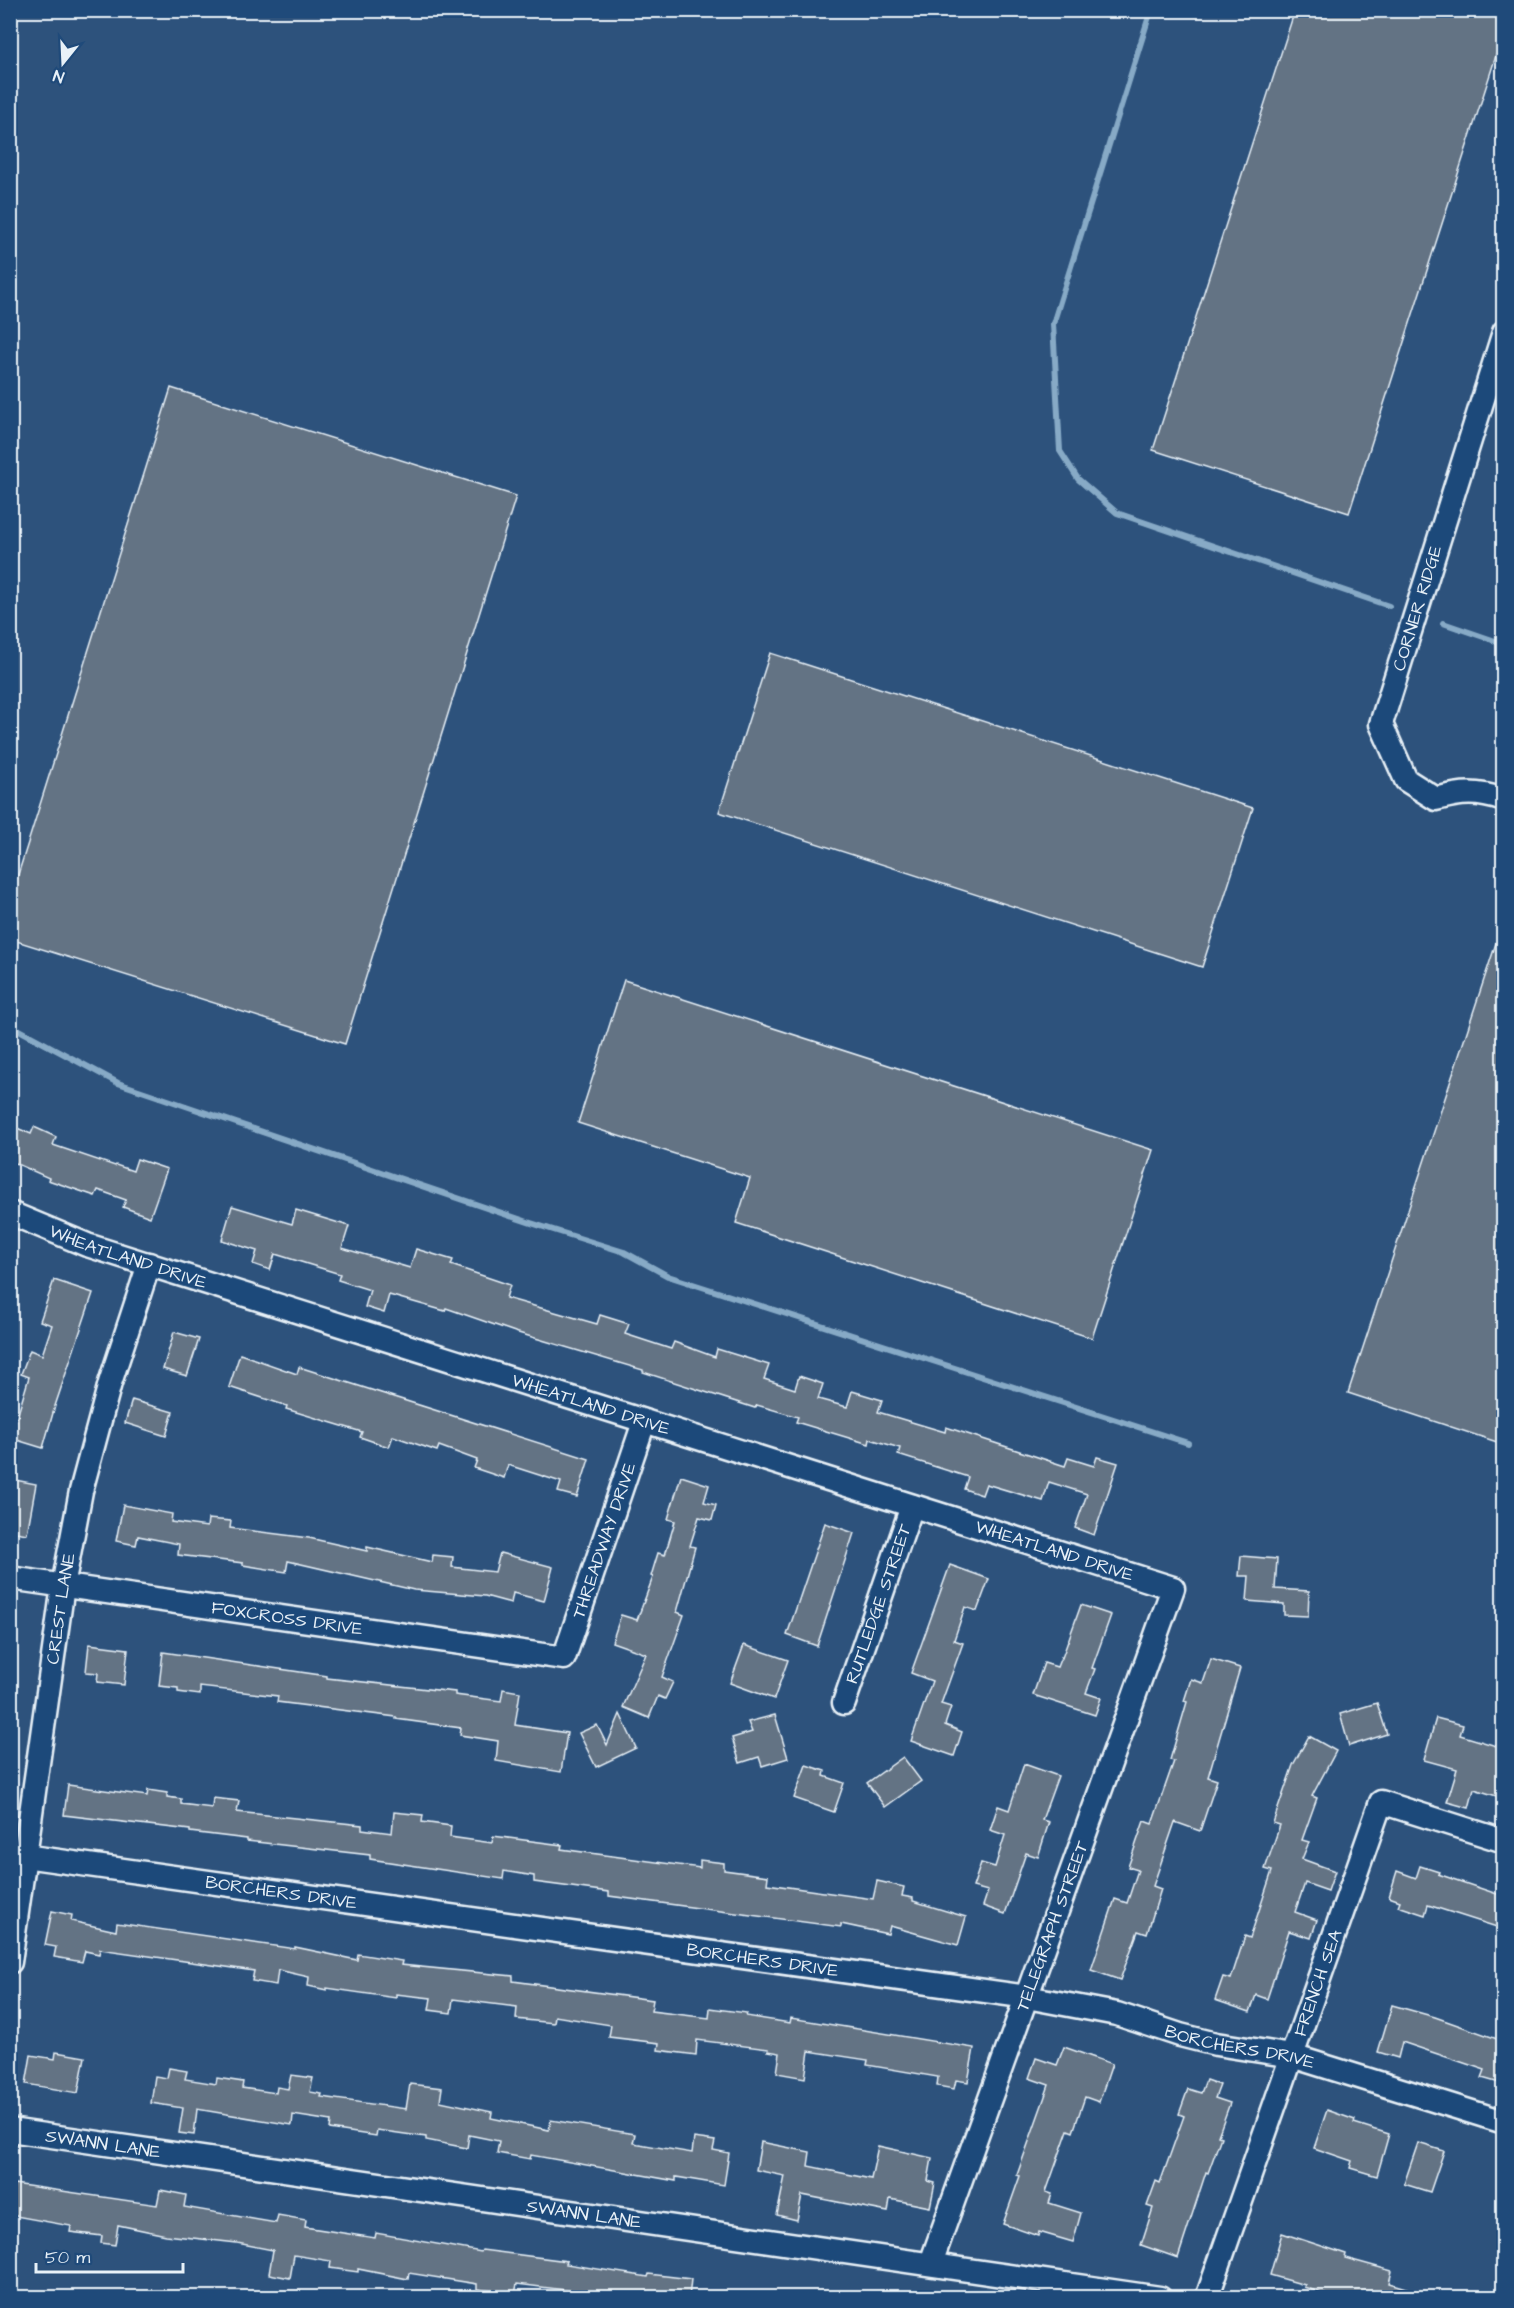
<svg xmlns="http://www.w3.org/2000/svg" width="1514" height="2308" font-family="'Architects Daughter',sans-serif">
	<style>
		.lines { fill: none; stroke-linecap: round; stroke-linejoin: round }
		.stream { stroke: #87aac6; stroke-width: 6 }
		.building { fill: #647384; stroke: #e8f1f8; stroke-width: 1.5 }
		.minor-casing { stroke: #e8f1f8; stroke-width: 27 }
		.minor { stroke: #1f4a7a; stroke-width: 22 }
		.labels { text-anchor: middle; stroke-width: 4.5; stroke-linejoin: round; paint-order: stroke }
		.street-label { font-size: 18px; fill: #e8f1f8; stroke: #1f4a7a }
	</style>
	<rect width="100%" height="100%" fill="#2d527c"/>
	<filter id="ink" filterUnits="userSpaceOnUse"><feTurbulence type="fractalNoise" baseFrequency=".0167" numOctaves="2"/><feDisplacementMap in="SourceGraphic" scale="12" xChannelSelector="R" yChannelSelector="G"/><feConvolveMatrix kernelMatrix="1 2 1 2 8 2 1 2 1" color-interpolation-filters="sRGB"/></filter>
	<g filter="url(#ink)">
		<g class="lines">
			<g class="stream">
				<path d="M1151 10 1053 324 1060 451 1078 479 1117 513 1389 606"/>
				<path d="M1443 623 1504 644"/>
				<path d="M10 1025 118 1083 531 1223 624 1252 668 1276 1188 1443"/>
			</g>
		</g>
		<g class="building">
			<path d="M1295 10H1503V34L1349 513 1153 450Z"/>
			<path d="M171 388 516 496 345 1044 10 939V900Z"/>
			<path d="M770 653 1253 808 1202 967 719 812Z"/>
			<path d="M1500 931H1503V1444L1348 1393Z"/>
			<path d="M624 980 1153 1150 1092 1338 736 1223 750 1178 578 1123Z"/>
			<path d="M10 1125 31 1134 34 1127 56 1137 53 1145 115 1166 116 1165 133 1171 137 1159 167 1169 150 1217 123 1207 126 1200 98 1190 95 1196 48 1180 49 1178 13 1162 15 1155 10 1153Z"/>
			<path d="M232 1206 292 1224 296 1210 349 1226 342 1248 410 1268 416 1249 453 1260 451 1265 510 1285 506 1298 597 1324 600 1315 629 1324 625 1334 671 1349 674 1342 715 1357 717 1349 769 1365 764 1379 795 1389 799 1376 823 1384 818 1399 847 1407 852 1391 882 1400 878 1412 945 1432 946 1427 1065 1466 1068 1458 1094 1466 1097 1457 1118 1463 1094 1535 1075 1528 1087 1494 1049 1482 1043 1501 986 1484 982 1495 964 1489 968 1477 898 1455 900 1448 870 1439 869 1444 796 1422 798 1417 757 1405 755 1408 643 1372V1370L515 1332 446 1308 445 1311 389 1295 384 1313 365 1307 370 1290 338 1280 340 1274 275 1254 270 1270 253 1264 257 1251 222 1240Z"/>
			<path d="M54 1280 93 1293 55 1406 43 1448 10 1438V1422L15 1424 29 1377 21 1374 30 1350 42 1355 52 1325 40 1321Z"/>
			<path d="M174 1332 199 1339 187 1376 163 1369Z"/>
			<path d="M240 1354 297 1374 299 1367 589 1459 577 1497 558 1492 561 1482 508 1465 504 1478 474 1468 477 1460 439 1446 437 1451 393 1436 389 1447 360 1437 362 1432 286 1409 287 1406 229 1387Z"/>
			<path d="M132 1400 173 1412 166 1436 125 1423Z"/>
			<path d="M681 1476 709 1485 704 1502 716 1505 712 1520 699 1517 690 1546 695 1547 677 1612 684 1615 662 1677 673 1682 665 1699 658 1696 649 1718 623 1707 646 1654 612 1642 621 1615 637 1620 653 1577 651 1576 658 1553 665 1555 675 1521 668 1519Z"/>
			<path d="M10 1479 36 1484 27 1534 10 1531Z"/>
			<path d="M123 1505 172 1514 171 1522 207 1527 208 1519 231 1521 230 1528 309 1538 367 1551V1547L432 1562 433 1555 453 1557 452 1567 495 1572 500 1553 553 1567 544 1601 513 1593 511 1603 485 1596 414 1590 288 1561 286 1572 243 1565V1563L178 1555 179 1544 138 1536 136 1545 116 1541Z"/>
			<path d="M825 1523 854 1533 817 1646 787 1635Z"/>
			<path d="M1241 1556 1277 1559 1275 1589 1309 1591 1308 1616 1284 1615V1604L1247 1601 1249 1576H1239Z"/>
			<path d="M950 1565 989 1579 977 1611 965 1607 954 1640 963 1643 941 1704 951 1707 945 1725 962 1732 954 1756 911 1741 932 1681 911 1673Z"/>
			<path d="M1081 1605 1111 1615 1092 1668 1095 1669 1086 1693 1101 1698 1095 1715 1033 1695 1044 1663 1057 1667 1061 1657 1062 1658Z"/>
			<path d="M89 1644 128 1649 124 1685 97 1682 98 1673 86 1672Z"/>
			<path d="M744 1645 788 1660 774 1699 730 1683Z"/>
			<path d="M163 1652 327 1676V1678L455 1692V1695L501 1701 503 1689 520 1692 515 1725 567 1733 561 1772 496 1761 498 1741 460 1735 461 1728 396 1719V1717L277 1702 278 1696 200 1687V1695L178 1692V1688L159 1686Z"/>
			<path d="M1211 1659 1240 1668 1208 1777 1217 1780 1200 1831 1175 1822 1153 1886 1161 1889 1147 1934 1138 1931 1120 1980 1091 1970 1115 1899 1127 1903 1138 1870 1128 1867 1144 1821 1152 1824 1174 1761 1170 1760 1187 1702 1184 1701 1191 1679 1203 1683Z"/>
			<path d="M1377 1703 1387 1734 1349 1746 1340 1714Z"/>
			<path d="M620 1714 636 1748 596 1767 579 1733 597 1725 607 1745Z"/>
			<path d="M775 1715 788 1758 762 1766 759 1757 740 1763 732 1738 752 1732 748 1722Z"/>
			<path d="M1436 1718 1463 1725 1460 1735 1503 1748V1798L1474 1789 1469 1808 1447 1802 1457 1769 1424 1760Z"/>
			<path d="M1309 1736 1336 1751 1312 1796 1317 1798 1302 1840 1309 1842 1302 1859 1335 1871 1328 1891 1305 1883 1295 1912 1317 1920 1311 1938 1289 1931 1267 1999 1256 1995 1250 2012 1215 2000 1223 1977 1231 1979 1245 1936 1250 1938 1272 1871 1265 1869 1280 1825 1273 1823 1293 1765Z"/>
			<path d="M903 1757 921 1781 885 1807 867 1783Z"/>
			<path d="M1024 1764 1058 1776 1042 1820 1049 1822 1038 1857 1026 1853 1005 1914 983 1906 988 1891 973 1887 981 1863 995 1867 1005 1835 990 1830 998 1806 1009 1810Z"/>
			<path d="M806 1765 825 1771 824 1776 844 1783 834 1812 794 1798Z"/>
			<path d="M68 1785 147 1796 148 1790 167 1793V1797L181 1799V1804L212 1808 213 1798 239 1801 237 1812 362 1825V1829L392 1833 394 1812 423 1815 422 1822 451 1826 450 1837 492 1843 493 1836 562 1845 561 1849 700 1868V1860L724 1863V1870L768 1876 767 1884 873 1899 877 1881 904 1887 902 1896 913 1898V1901L966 1917 958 1945 890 1926 888 1934 841 1924V1927L609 1896V1892L534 1882V1876L504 1871 503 1879 370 1859V1855L247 1841V1839L190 1832V1830L64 1815Z"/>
			<path d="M1420 1866 1439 1872 1438 1874 1503 1896V1929L1428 1905 1425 1915 1398 1906 1400 1901 1389 1897 1397 1871 1416 1878Z"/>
			<path d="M52 1911 72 1915 71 1921 116 1931 117 1923 295 1949V1947L357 1960 358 1954 402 1961 401 1965 513 1976V1981L653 2000 651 2011 709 2018 710 2008 747 2013 746 2016 790 2023 791 2018 974 2048 968 2082 956 2080 954 2089 937 2086 938 2077 867 2065 868 2060 809 2051 805 2078 777 2073 780 2053 768 2051 769 2049 697 2040 696 2055 658 2050 659 2043 609 2037 611 2025 555 2016 554 2023 516 2019 517 2007 453 1999 451 2013 429 2010 431 1998 396 1994V1998L327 1988V1990L308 1986 309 1977 278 1970 276 1985 252 1981 254 1971 100 1949 99 1954 85 1951 82 1962 54 1957 56 1947 45 1945Z"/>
			<path d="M1392 2005 1435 2017 1503 2041V2084L1482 2078 1485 2070 1402 2042 1398 2058 1378 2052Z"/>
			<path d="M1064 2047 1112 2064 1099 2102 1085 2097 1073 2132 1068 2130 1046 2192 1052 2194 1049 2203 1081 2213 1073 2242 1039 2232 1038 2236 1003 2224 1020 2176 1017 2175 1049 2085 1029 2078 1036 2058 1057 2065Z"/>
			<path d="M56 2052 85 2057 78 2093 26 2084 31 2055 55 2059Z"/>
			<path d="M169 2068 187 2071 185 2079 216 2084 217 2078 243 2082 242 2088 276 2093 277 2087 288 2089 291 2075 313 2078 310 2092 322 2094 321 2097 406 2109 410 2084 442 2088 440 2101 492 2112 491 2118 549 2130 551 2120 635 2134 633 2143 692 2153 694 2138 715 2141 713 2150 729 2153 724 2185 676 2177V2181L531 2155 530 2159 497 2153 499 2141 469 2135 467 2148 426 2140V2137L377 2130 376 2136 330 2129 331 2121 293 2115 292 2125 197 2109 194 2135 179 2133 183 2108 151 2103 155 2076 167 2078Z"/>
			<path d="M1206 2080 1220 2085 1215 2098 1230 2103 1218 2136 1221 2137 1208 2173 1206 2172 1178 2258 1141 2245 1153 2208 1147 2206 1156 2181 1160 2183 1184 2116 1179 2114 1188 2089 1201 2093Z"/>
			<path d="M1327 2110 1355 2120 1354 2123 1389 2134 1377 2176 1350 2168 1352 2161 1314 2148Z"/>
			<path d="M761 2142 810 2152 808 2166 871 2179 878 2146 932 2158 928 2181 935 2183 930 2207 890 2199 888 2212 802 2195 797 2220 777 2215 785 2176 756 2170Z"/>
			<path d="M1418 2143 1444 2151 1430 2192 1404 2184Z"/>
			<path d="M14 2184 157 2205 160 2190 186 2195 184 2207 276 2223 278 2215 306 2220 305 2227 375 2238 376 2233 481 2252 482 2250 567 2261 566 2264 648 2277 649 2274 691 2279 689 2298H600L573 2294V2291L517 2284 515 2294 477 2289V2284L409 2273 408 2279 358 2269V2272L330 2268 331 2261 294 2255 290 2278 269 2274 273 2250 237 2243 166 2235 118 2225 115 2245 101 2243 102 2236 70 2232 71 2226 10 2215Z"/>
			<path d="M1282 2233 1346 2254 1345 2258 1392 2271 1389 2283 1423 2293V2298H1336L1304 2287 1305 2285 1270 2275Z"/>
		</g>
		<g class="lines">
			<defs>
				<g id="minor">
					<path d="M1504 332 1381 724 1406 780 1436 799C1462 792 1477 791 1504 800"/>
					<path id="s1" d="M10 1213 87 1245 1173 1588 931 2263"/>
					<path id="s2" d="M10 1578 564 1658 644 1422"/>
					<path id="s3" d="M844 1703 912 1506"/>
					<path id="s4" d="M10 1854 1027 1997 1117 2014 1180 2035 1216 2044 1292 2056 1504 2122"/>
					<path id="s5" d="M10 1962 63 1586 81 1491 110 1383 149 1264"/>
					<path id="s6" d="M10 2130 1160 2298"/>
					<path id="s7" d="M1207 2298 1381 1802 1504 1841"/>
				</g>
			</defs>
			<use href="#minor" class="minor-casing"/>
			<use href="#minor" class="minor"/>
		</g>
	</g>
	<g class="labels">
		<g class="street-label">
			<text transform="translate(1417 608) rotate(-73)" y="6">CORNER RIDGE</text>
			<text dy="6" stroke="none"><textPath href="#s1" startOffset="126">WHEATLAND DRIVE</textPath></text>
			<text dy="6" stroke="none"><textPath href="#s1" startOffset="612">WHEATLAND DRIVE</textPath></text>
			<text dy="6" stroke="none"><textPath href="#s2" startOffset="684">THREADWAY DRIVE</textPath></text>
			<text dy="6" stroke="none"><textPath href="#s1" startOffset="1098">WHEATLAND DRIVE</textPath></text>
			<text dy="6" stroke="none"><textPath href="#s3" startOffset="105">RUTLEDGE STREET</textPath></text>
			<text dy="6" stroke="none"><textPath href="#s5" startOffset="357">CREST LANE</textPath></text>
			<text dy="6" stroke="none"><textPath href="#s2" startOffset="280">FOXCROSS DRIVE</textPath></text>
			<text dy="6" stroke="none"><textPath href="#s4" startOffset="274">BORCHERS DRIVE</textPath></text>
			<text transform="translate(1052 1926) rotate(-70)" y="6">TELEGRAPH STREET</text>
			<text dy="6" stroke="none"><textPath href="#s4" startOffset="760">BORCHERS DRIVE</textPath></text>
			<text dy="6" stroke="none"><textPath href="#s7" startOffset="334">FRENCH SEA</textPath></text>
			<text dy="6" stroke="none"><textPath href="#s4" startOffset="1246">BORCHERS DRIVE</textPath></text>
			<text dy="6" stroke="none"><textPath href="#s6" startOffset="94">SWANN LANE</textPath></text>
			<text dy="6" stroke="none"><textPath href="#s6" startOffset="580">SWANN LANE</textPath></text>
		</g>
	</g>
	<rect width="1514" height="2308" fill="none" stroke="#1f4a7a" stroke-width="36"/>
	<rect x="18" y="18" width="1478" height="2272" fill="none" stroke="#e8f1f8" stroke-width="2" filter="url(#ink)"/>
	<g transform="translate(63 63) rotate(198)" stroke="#1f4a7a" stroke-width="4.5" paint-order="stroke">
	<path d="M0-4.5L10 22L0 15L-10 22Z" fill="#e8f1f8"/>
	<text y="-9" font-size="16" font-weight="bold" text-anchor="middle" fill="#e8f1f8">N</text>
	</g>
	<path d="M36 2263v9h147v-9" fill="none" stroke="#e8f1f8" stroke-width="3"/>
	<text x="45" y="2263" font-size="18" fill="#e8f1f8" stroke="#1f4a7a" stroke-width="4.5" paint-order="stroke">50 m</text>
</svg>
